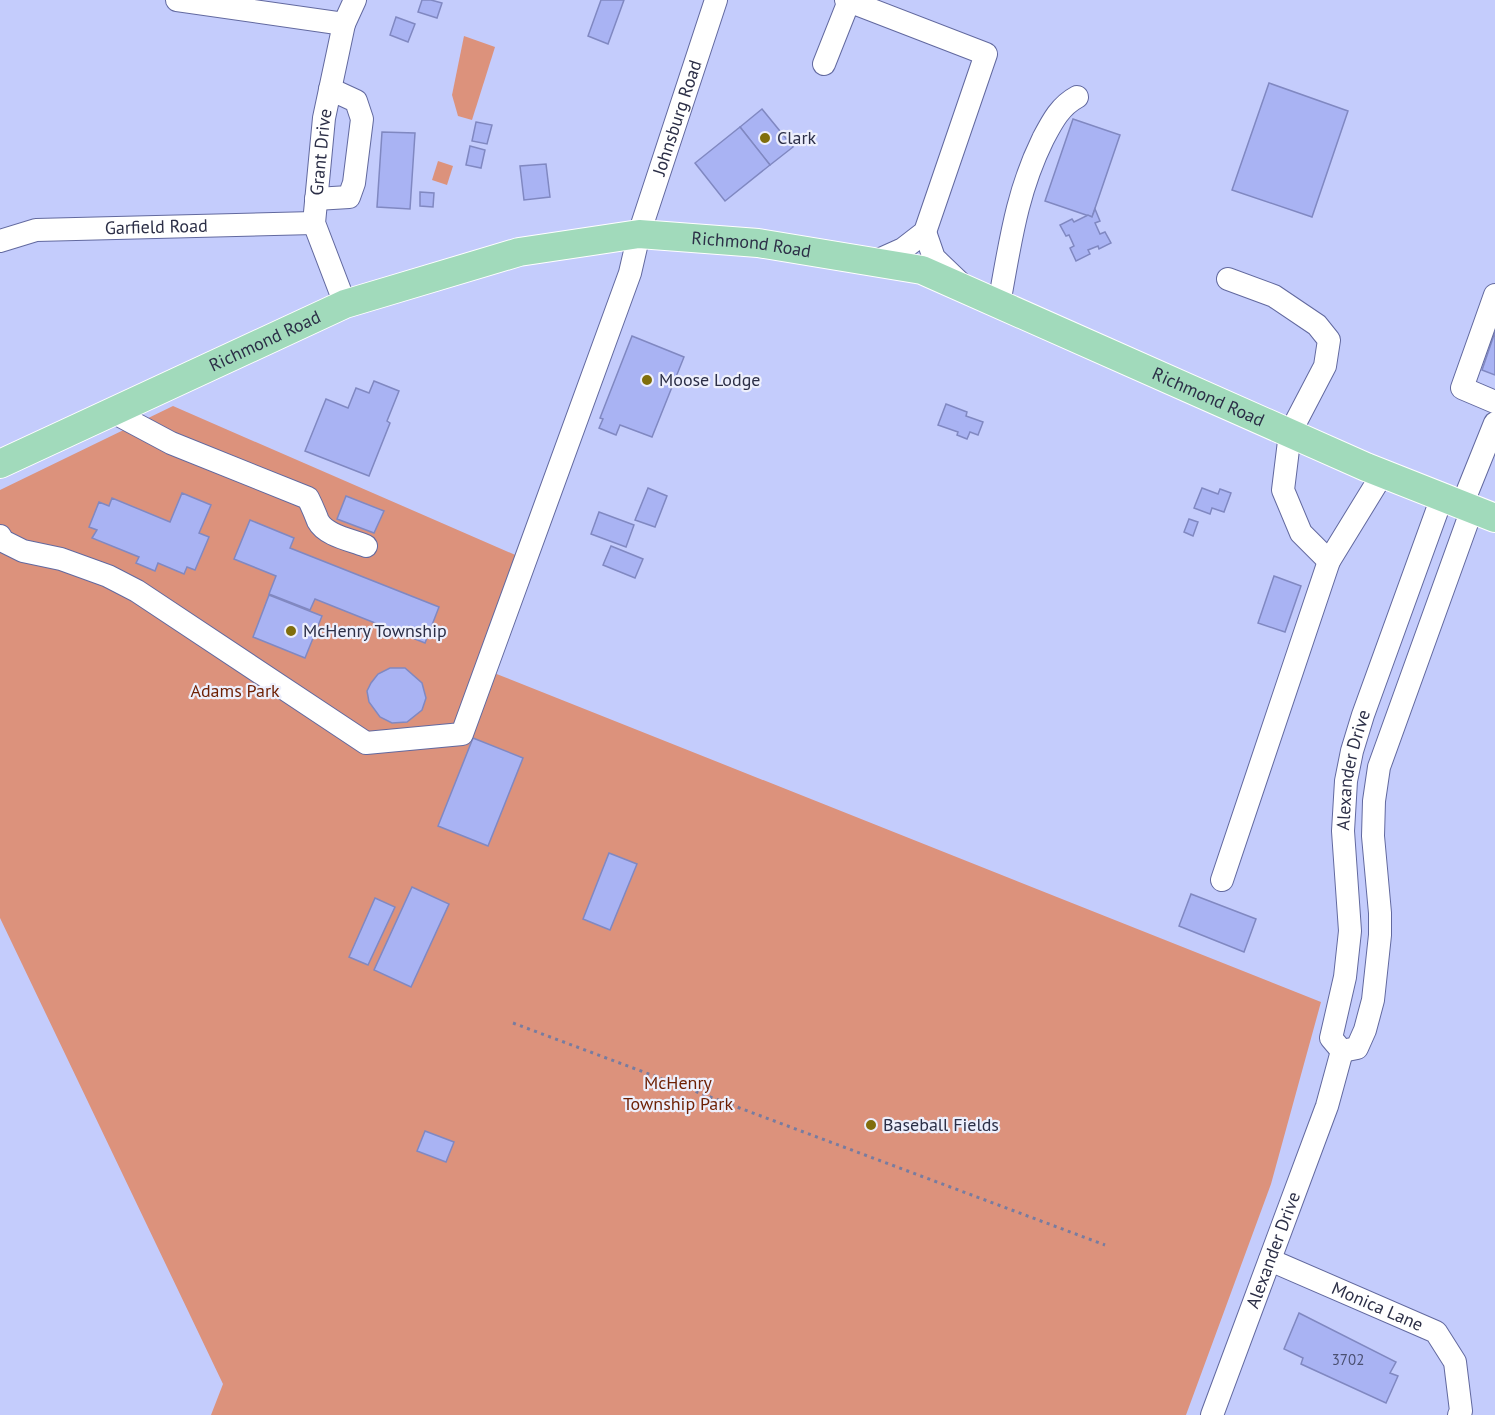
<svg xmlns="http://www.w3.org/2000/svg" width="1495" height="1415" font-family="'PT Sans',sans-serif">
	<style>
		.green { fill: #dc927c }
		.building { fill: #a9b3f3; stroke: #8088c1; stroke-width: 1.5 }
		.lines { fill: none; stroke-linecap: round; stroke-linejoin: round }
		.minor-casing { stroke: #62699f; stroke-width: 24 }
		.major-casing { stroke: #fff; stroke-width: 30 }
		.path { stroke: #777ca0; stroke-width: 3; stroke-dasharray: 3 4.5; stroke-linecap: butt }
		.minor { stroke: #fff; stroke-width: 22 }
		.major { stroke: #a1dabb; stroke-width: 28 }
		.poi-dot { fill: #806e0c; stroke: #edeffc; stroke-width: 2 }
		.labels { text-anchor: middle; stroke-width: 4.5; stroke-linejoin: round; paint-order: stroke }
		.number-label { font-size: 15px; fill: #4b5072 }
		.street-label { font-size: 18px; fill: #2c2f47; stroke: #edeffc }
		.poi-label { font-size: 18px; fill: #2c2f47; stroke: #edeffc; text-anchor: start }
		.park-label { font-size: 18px; fill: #6d1f03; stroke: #edeffc }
	</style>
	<rect width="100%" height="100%" fill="#c4ccfc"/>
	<g class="green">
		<path d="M464 36 495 47 472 120 458 116 452 95Z"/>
		<path d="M438 161 453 166 447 185 432 180Z"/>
		<path d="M173 406 536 564 494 673 1321 1002 1271 1184 1186 1415H211L223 1384 0 918V490Z"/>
	</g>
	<g class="building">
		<path d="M422 0H431L442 3 437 18 418 12Z"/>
		<path d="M601 0H624L608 44 588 36Z"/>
		<path d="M396 17 415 24 408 42 390 35Z"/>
		<path d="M1269 83 1348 111 1312 217 1232 190Z"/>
		<path d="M762 109 793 147 770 165 740 127Z"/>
		<path d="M1073 119 1120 135 1092 217 1045 201Z"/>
		<path d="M476 122 492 125 487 144 472 141Z"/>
		<path d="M740 127 770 165 725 201 695 163Z"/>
		<path d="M382 132 415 133 410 209 377 207Z"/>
		<path d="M470 146 485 150 481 168 466 165Z"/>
		<path d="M546 164 550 197 524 200 520 166Z"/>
		<path d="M420 192 434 193 433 207 420 206Z"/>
		<path d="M1095 209 1100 221 1095 223 1100 234 1105 232 1111 243 1099 249 1098 246 1088 250 1090 254 1076 261 1070 248 1074 246 1069 235 1066 236 1060 225 1072 219 1074 222 1088 215 1092 217Z"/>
		<path d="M1495 332V375L1482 370Z"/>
		<path d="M632 336 684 357 652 437 620 425 616 435 599 428 603 419 600 418Z"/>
		<path d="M374 381 399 391 387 421 390 423 369 476 305 451 326 399 348 408 356 388 369 393Z"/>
		<path d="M946 404 967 412 966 416 983 422 978 435 970 432 967 439 957 435 958 432 938 425Z"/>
		<path d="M648 488 667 496 655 527 635 520Z"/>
		<path d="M1202 488 1218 494 1220 489 1231 493 1224 512 1212 508 1210 514 1194 508Z"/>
		<path d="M182 493 211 505 199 533 209 537 195 570 187 567 184 574 158 563 155 571 136 563 139 557 92 538 97 530 89 527 99 502 109 506 112 498 170 522Z"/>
		<path d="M346 496 384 511 374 533 337 519Z"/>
		<path d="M599 512 634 525 626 547 591 534Z"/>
		<path d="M1189 519 1198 522 1193 536 1184 532Z"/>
		<path d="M250 520 294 538 290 548 439 607 425 643 315 599 310 610 269 594 276 576 234 559Z"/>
		<path d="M611 546 643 559 635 578 603 565Z"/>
		<path d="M1274 576 1301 586 1285 632 1258 623Z"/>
		<path d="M269 595 322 616 305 658 253 637Z"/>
		<path d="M390 668H405L422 683 426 698 422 710 407 722 392 723 380 717 369 702 367 691 371 683 378 674Z"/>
		<path d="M473 738 523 758 488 846 438 826Z"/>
		<path d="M609 853 637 864 610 930 583 919Z"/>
		<path d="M412 887 449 904 411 987 374 970Z"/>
		<path d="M1191 894 1256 919 1244 952 1179 926Z"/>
		<path d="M375 898 395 907 368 965 349 957Z"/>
		<path d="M425 1131 454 1142 446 1162 417 1151Z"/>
		<path d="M1299 1313 1396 1362 1390 1373 1398 1376 1386 1403 1301 1364 1303 1358 1284 1349Z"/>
	</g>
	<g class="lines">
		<defs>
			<g id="minor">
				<path d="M177 0 344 24"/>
				<path d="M846 0 986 54 925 232 903 249 874 262"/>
				<path d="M824 64 849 1"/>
				<path d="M316 199 349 197 354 183 362 119 356 101 330 89"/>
				<path d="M925 232 934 258 959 282"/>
				<path id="s1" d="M0 241 36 230 314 223"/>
				<path d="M1228 279 1274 296 1317 325 1329 340 1325 366 1290 433 1283 490 1301 533 1329 561"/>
				<path d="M1495 295 1462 388 1495 402"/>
				<path id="s2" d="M345 304 314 223 324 118 344 24 355 0"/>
				<path d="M999 304C1010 245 1016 194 1043 139 1052 122 1060 106 1077 97"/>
				<path d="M111 411 171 443 308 498C312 506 315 513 318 521 326 536 352 540 366 546"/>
				<path d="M1462 505 1495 423"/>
				<path id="s3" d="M0 536 3 541 23 551 61 559 108 576 137 591 366 743 462 734 630 273 639 234 716 0"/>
				<path d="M1222 880 1329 561 1383 473"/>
				<path id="s4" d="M1342 1051 1331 1038 1345 977 1350 931 1343 831 1346 781 1352 751 1363 715 1442 497"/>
				<path d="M1342 1051 1357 1048 1365 1030 1373 1000 1380 935V913L1373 836 1374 801 1379 767 1472 509"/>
				<path id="s5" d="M1270 1260 1436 1332 1455 1362 1461 1411 1459 1415"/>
				<path id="s6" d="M1212 1415 1327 1106 1342 1051"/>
			</g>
			<g id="major">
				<path id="s7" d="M0 464 345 304 519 252 639 234 758 243 922 270 1366 467 1495 518"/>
			</g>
		</defs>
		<use href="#minor" class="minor-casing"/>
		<use href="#major" class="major-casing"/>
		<path class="path" d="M513 1023 1105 1245"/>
		<use href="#minor" class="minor"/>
		<use href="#major" class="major"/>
	</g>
	<g class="poi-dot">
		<circle cx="765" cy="138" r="6"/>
		<circle cx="647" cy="380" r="6"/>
		<circle cx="291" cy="631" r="6"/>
		<circle cx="871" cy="1125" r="6"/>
	</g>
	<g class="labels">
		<g class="number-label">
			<text x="1348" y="1365">3702</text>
		</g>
		<g class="street-label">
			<text dy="6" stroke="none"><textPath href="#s3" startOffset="1174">Johnsburg Road</textPath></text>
			<text dy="6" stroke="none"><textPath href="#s2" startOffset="158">Grant Drive</textPath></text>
			<text dy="6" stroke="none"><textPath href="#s1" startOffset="158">Garfield Road</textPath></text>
			<text dy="6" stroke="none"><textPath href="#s7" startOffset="796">Richmond Road</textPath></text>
			<text dy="6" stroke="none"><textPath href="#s7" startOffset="292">Richmond Road</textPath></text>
			<text dy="6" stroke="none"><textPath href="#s7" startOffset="1282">Richmond Road</textPath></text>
			<text dy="6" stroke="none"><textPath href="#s4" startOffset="288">Alexander Drive</textPath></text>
			<text dy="6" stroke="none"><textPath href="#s6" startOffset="176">Alexander Drive</textPath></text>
			<text dy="6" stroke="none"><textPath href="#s5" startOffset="117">Monica Lane</textPath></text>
		</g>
		<g class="poi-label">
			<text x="777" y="144">Clark</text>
			<text x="659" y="386">Moose Lodge</text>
			<text x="303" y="637">McHenry Township</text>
			<text x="883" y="1131">Baseball Fields</text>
		</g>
		<g class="park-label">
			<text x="235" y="697">Adams Park</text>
			<text x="678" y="1089">McHenry<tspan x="678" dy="21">Township Park</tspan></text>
		</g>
	</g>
</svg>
